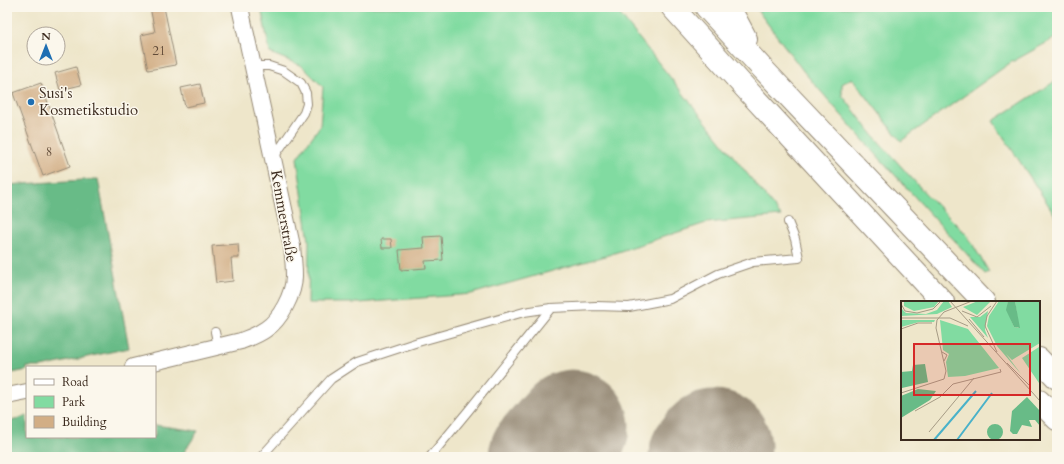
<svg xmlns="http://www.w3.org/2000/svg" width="1064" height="464" font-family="Cardo,serif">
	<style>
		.green { fill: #81dba1; stroke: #5e8260 }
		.forest { fill: #68bb87; stroke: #527252 }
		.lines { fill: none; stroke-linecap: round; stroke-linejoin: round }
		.runway { stroke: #948874; stroke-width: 115 }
		.building { fill: #d2ae85 }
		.lane-casing { stroke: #948874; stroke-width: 10 }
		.street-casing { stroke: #948874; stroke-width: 18 }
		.highway-casing { stroke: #948874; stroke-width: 24 }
		.lane { stroke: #fff; stroke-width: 8 }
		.street { stroke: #fff; stroke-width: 16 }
		.highway { stroke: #fff; stroke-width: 22 }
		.poi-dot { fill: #1f6fb2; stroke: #fbf7ec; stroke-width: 1.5 }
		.labels { text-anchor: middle; stroke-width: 3; stroke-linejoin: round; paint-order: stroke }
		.number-label { font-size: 13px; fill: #614b38 }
		.poi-label { font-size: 15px; fill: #3b2a1e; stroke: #fbf7ec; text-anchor: start }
		.street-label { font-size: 15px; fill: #3b2a1e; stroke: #fbf7ec }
		.inset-river { fill: none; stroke: #4ab2c9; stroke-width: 2 }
		.inset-road { fill: none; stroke: #a69b85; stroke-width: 1 }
		.view { fill: #d62828; fill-opacity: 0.15; stroke: #d62828; stroke-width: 2 }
		.inset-edge { fill: none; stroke: #3b2a1e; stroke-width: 2 }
	</style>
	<rect width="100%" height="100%" fill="#fbf7ec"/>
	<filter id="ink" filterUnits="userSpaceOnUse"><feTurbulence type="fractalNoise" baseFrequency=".025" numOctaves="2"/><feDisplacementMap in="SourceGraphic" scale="8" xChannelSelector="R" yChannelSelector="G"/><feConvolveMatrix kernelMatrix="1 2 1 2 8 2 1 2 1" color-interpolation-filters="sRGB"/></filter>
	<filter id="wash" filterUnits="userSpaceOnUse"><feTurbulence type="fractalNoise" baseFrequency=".012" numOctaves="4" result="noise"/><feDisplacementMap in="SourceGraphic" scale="16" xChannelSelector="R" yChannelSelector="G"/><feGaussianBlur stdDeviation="0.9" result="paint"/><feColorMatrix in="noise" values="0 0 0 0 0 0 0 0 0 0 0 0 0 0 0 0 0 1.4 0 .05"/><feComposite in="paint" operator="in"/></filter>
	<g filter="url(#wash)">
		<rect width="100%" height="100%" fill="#eee6ca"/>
		<g class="green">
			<path d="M261 7H614L781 216 706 223 602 257 471 294 359 303H308L309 241 297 158 320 126 323 87 302 66 270 53Z"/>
			<path d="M755 7H1057V37L1010 63 901 141 852 78 842 84V95L873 135 925 193 967 235 989 272 985 274 864 141 804 72Z"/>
			<path d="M1057 80V218L993 121Z"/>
		</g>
		<g class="forest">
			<path d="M98 179 129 348 41 367H27V370L7 374V185Z"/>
			<path d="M27 415V437H155V425L198 431 181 457H7V423Z"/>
		</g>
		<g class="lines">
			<g class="runway">
				<path d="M546 457 572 427"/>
				<path d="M706 457 714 447"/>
			</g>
		</g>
		<g id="blocks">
			<g class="building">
				<path d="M150 7H164L176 65 148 70 141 35 155 32Z"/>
				<path d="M76 67 81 85 60 90 55 73Z"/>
				<path d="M41 83 70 166 43 176 13 93Z"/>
				<path d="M200 84 204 103 185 107 181 88Z"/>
				<path d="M441 236 443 260 425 261 426 268 401 270 399 250 424 248 423 237Z"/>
				<path d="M381 239H391L392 248H382Z"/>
				<path d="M238 244 239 258H231L233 281 216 283 212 246Z"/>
			</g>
		</g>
	</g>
	<g filter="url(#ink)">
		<use href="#blocks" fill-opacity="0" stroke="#948874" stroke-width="1"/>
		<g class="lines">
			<defs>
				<g id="lane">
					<path d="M253 66H269L284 71 301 83 306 93 307 104 304 113 274 157"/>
					<path d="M215 332 218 346"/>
					<path d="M261 457 331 379 357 362 418 342 524 312 551 308 596 306 629 307 670 299 718 274 753 262 799 258 795 239 788 222"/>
					<path d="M430 457 468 411 551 308"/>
				</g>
				<g id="street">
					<path d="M133 367 241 341C249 338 258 335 266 329 280 320 294 294 294 276 294 266 293 256 292 246L240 7"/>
					<path d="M7 396 27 392"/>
				</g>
				<g id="highway">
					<path d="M672 7 748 91 943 302"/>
					<path d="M706 7 762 68 984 302"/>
					<path d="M729 7 746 39"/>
					<path d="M1039 359 1057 378"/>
					<path d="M1039 401 1057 419"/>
				</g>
			</defs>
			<use href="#lane" class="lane-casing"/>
			<use href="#street" class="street-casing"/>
			<use href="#highway" class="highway-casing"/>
			<use href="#lane" class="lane"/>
			<use href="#street" class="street"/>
			<use href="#highway" class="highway"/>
		</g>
	</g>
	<circle class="poi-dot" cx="31" cy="102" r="4"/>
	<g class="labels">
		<g class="number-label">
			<text x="159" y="55">21</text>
			<text x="49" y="156">8</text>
		</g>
		<g class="poi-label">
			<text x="39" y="98">Susi's<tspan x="39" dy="17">Kosmetikstudio</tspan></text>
		</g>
		<g class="street-label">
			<text transform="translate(284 216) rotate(80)" y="5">Kemmerstraße</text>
		</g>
	</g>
	<g transform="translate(901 301)">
		<rect width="139" height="139" fill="#eee6ca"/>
		<path d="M3 0H38L33 6 13 10 3 5ZM43 0H47L51 6 36 13 0 15V7L5 12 25 13 36 9ZM77 0H90L76 14 62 6ZM98 0H107L106 9 113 26 118 27 114 0H139V42L111 59 105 53 120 73 96 45 86 25 88 15ZM87 10 84 29 87 37 69 16H79ZM0 19H34L33 21H18L0 26ZM39 19 67 28 98 67 64 75 47 76 45 61 48 53 42 49ZM138 46 139 48 138 82 121 57Z" fill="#81dba1"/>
		<path d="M107 0H114L119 27 113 26 105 9ZM24 63 27 81 1 87 0 71 11 70 12 64ZM17 88 35 90 29 99 0 117V95ZM126 96 139 110V125L134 119H128L131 126 121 124 116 133H112L109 130 111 110ZM86 131a8 8 0 1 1 16 0a8 8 0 1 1-16 0Z" fill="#68bb87"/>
		<path class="inset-river" d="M33 139 75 90M56 139 91 92"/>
		<path class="inset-road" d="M49 0 139 100M96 0 86 15 84 25 96 51M0 3 4 10 16 12 32 8 40 0M61 10 76 16 90 5M0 17H49L67 25M68 18 83 36M0 28 17 22H31M41 51 46 54 43 60M106 62 129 85M0 92 43 78 45 70 35 27 36 19 43 11 71 0M14 110 39 96 52 83 100 71 99 68M28 131 73 77"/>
		<path class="view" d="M13 43H129V94H13Z"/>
		<rect width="139" height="139" class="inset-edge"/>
	</g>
	<rect width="1064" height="464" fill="none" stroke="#fbf7ec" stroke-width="24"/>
	<rect x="26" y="366" width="130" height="72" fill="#fbf7ec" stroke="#aea59a"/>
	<rect x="34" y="379" width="20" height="6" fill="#ffffff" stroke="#aea59a"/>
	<text x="62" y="386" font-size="12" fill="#3b2a1e">Road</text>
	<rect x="34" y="396" width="20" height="12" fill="#81dba1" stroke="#aea59a"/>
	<text x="62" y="406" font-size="12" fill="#3b2a1e">Park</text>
	<rect x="34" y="416" width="20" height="12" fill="#d2ae85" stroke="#aea59a"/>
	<text x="62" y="426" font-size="12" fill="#3b2a1e">Building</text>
	<g transform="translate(46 46)"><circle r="19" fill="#fbf7ec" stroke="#aea59a"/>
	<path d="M0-3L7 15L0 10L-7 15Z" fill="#1f6fb2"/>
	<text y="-6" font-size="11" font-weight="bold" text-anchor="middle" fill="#3b2a1e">N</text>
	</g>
</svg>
